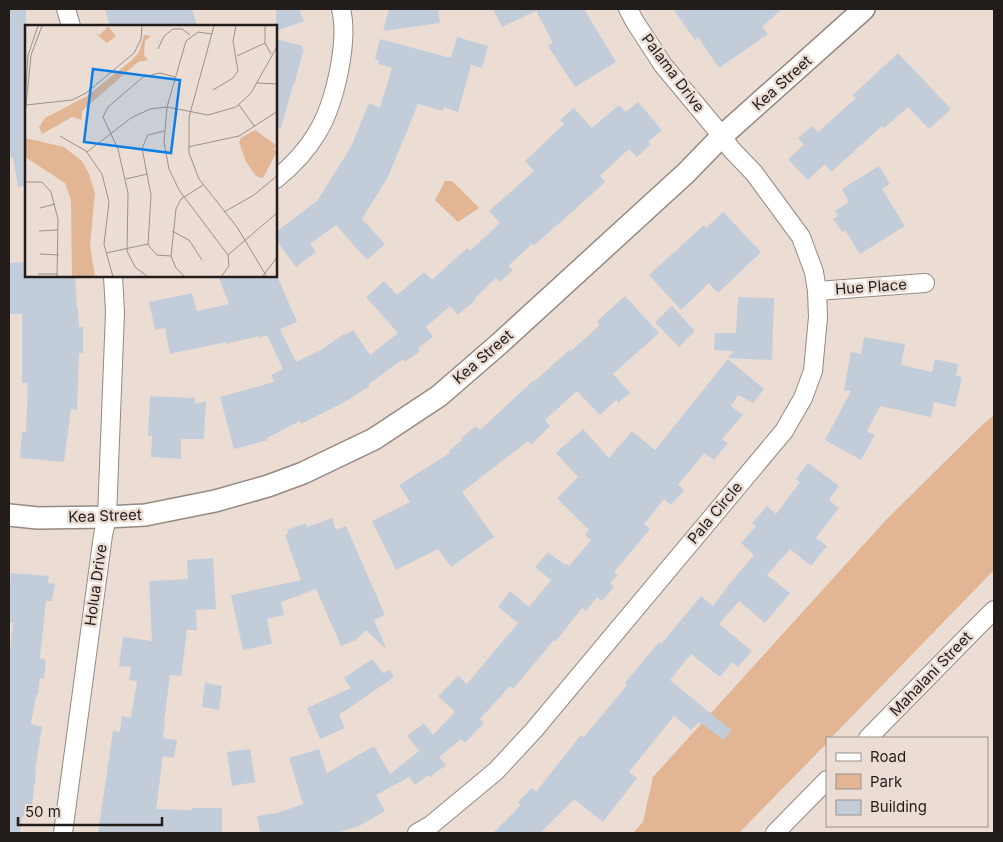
<svg xmlns="http://www.w3.org/2000/svg" width="1003" height="842" font-family="Inter,sans-serif">
	<style>
		.green { fill: #e2b695 }
		.building { fill: #c3cdda }
		.lines { fill: none; stroke-linecap: round; stroke-linejoin: round }
		.minor-casing { stroke: #968980; stroke-width: 20 }
		.tertiary-casing { stroke: #968980; stroke-width: 24 }
		.minor { stroke: #fff; stroke-width: 18 }
		.tertiary { stroke: #fff; stroke-width: 21 }
		.labels { text-anchor: middle; stroke-width: 5; stroke-linejoin: round; paint-order: stroke }
		.street-label { font-size: 15px; fill: #221d1a; stroke: #ebddd3 }
		.inset-road { fill: none; stroke: #9b9089; stroke-width: 1 }
		.view { fill: #0b7fe6; fill-opacity: 0.15; stroke: #0b7fe6; stroke-width: 2.5 }
		.inset-edge { fill: none; stroke: #221d1a; stroke-width: 2.5 }
	</style>
	<rect width="100%" height="100%" fill="#ebddd3"/>
	<g class="green">
		<path d="M445 181H452L479 208 458 222 435 200Z"/>
		<path d="M994 415V570L831 738H827V743L739 833H633L643 822 653 777 885 521 980 427Z"/>
	</g>
	<g class="building">
		<path d="M9 9H26V186L18 187 13 157H9Z"/>
		<path d="M105 9H192L197 26H110Z"/>
		<path d="M276 9H299L304 21 276 31Z"/>
		<path d="M389 9H438L440 23 383 31Z"/>
		<path d="M493 9H584L616 62 575 87 548 46 553 43 536 11 502 27Z"/>
		<path d="M673 9H782L762 27 768 34 719 68 698 37 695 40Z"/>
		<path d="M457 37 488 46 482 68 471 65 458 112 444 107 443 111 418 104 388 177 362 219 385 244 367 260 336 225 310 244 316 252 296 267 276 240V232L317 201 351 147 369 103 380 108 392 68 378 64 379 61 375 59 380 39 451 58Z"/>
		<path d="M276 39 303 46 302 49H304L294 85H293L281 128 276 127Z"/>
		<path d="M898 53 951 109 929 129 908 107 884 128 882 126 831 172 825 164 808 180 788 159 804 145 798 138 812 126 818 132 856 98 853 95Z"/>
		<path d="M638 102 662 130 648 142 651 144 637 157 629 149 600 176 605 182 572 212 533 246 532 244 508 266 513 270 500 282 496 278 475 298 476 299 458 315 450 306 426 327 433 337 418 348 420 351 405 362 403 359 369 384 370 386 343 403 301 424 300 421 267 438 268 440 234 449 220 397 274 382 271 375 283 369 267 335 260 338 259 336 226 344V342L170 354 165 328 155 330 149 302 192 293 197 311 229 304 218 276H277L297 322 280 329 296 362 319 351 344 334 345 335 353 330 370 355 398 333 366 297 384 281 397 295 424 272 432 280 467 248 470 251 500 223 489 211 534 171 525 161 564 124 560 120 574 108 592 128 619 105 626 112Z"/>
		<path d="M879 166 890 184 882 189 905 226 860 254 845 230 842 232 833 219 838 216 835 211 849 202 842 189Z"/>
		<path d="M723 212 761 252 718 293 709 283 681 310 649 275 704 225 706 228Z"/>
		<path d="M26 262V276H75L77 309H78L79 327H83V353H79L77 410 71 409 64 462 20 458 22 432H26L28 383H22V314H9V263Z"/>
		<path d="M625 296 659 333 613 374 630 393 618 403 616 400 600 415 577 391 545 420 550 426 531 445 528 441 462 492 494 537 451 567 438 549 396 570 372 521 410 502 399 485 450 453 449 451 462 440 461 438 476 426 480 430 534 380 535 381 569 350 570 352 600 325 597 321Z"/>
		<path d="M738 297 774 298 772 360 728 358 734 351 714 350 715 333H736Z"/>
		<path d="M672 306 695 331 679 347 655 322Z"/>
		<path d="M864 337 905 344 901 365 932 372 935 359 958 364 956 376 962 377 955 407 934 402 931 417 880 406 867 431 875 435 861 460 825 440 851 391 844 390 851 352 861 354Z"/>
		<path d="M728 359 764 389 753 403 738 395 731 406 743 415 722 439 728 443 714 460 704 453 678 485 684 490 671 505 664 499 644 524 650 529 614 572 618 575 610 583 614 587 602 601 597 597 586 611 582 608 556 641 554 640 513 689 510 686 480 719 484 723 465 743 461 739 439 757 446 765 430 777 428 775 415 785 409 777 376 795 385 811 359 826 337 833H260L257 816 277 813 303 804 289 758 319 749 327 773 374 746 390 774 419 751 407 736 424 723 433 735 455 712 438 696 458 676 467 684 518 623 498 607 510 591 529 607 551 580 535 567 548 552 565 565 566 563 569 566 591 540 585 535 589 530 557 498 578 477 556 453 583 429 609 458 632 431 655 450Z"/>
		<path d="M150 396 195 398V404L206 401 204 439H181V459L151 457 152 436H148Z"/>
		<path d="M808 463 839 486 829 500 839 508 816 538 827 546 811 566 790 549 767 575 790 593 765 623 739 601 719 624 752 651 738 667 732 662 720 677 691 654 670 680 731 730 724 740 699 722 691 730 674 716 629 772 637 778 603 822 574 799 540 833H493L521 805 518 802 532 788 536 792 581 735 584 737 627 685 625 683 659 642 661 644 701 596 713 606 731 582 754 555 741 543 756 526 752 523 767 506 776 514 800 482 796 479Z"/>
		<path d="M332 518 336 530 346 526 385 615 374 620 387 650 366 630 356 640 341 646 316 589 281 602 284 615 267 619 272 644 243 650 231 595 301 580 285 535 288 533 287 530 306 523 307 527Z"/>
		<path d="M213 558 216 609 196 610 197 630H187L181 676 170 675 164 722H165L163 738 177 740 174 758 163 756 156 809 192 810V808H222V833H98L113 731 120 732 122 716 131 718 137 681 129 680 131 667 119 666 123 637 152 641 149 581 188 579 187 560Z"/>
		<path d="M11 573 49 576 48 583 55 584 52 601H46L40 658 46 660 44 678H40L38 695H36L31 724 42 727 35 770H36L31 817 22 816 20 833H9V659L13 623 9 622V593Z"/>
		<path d="M372 659 383 673 390 670 394 677 339 715 345 728 320 739 307 708 351 688 344 678Z"/>
		<path d="M205 683 222 686 219 710 202 707Z"/>
		<path d="M250 749 255 782 232 786 227 752Z"/>
	</g>
	<g class="lines">
		<defs>
			<g id="minor">
				<path d="M66 9 71 26"/>
				<path d="M276 179C292 166 307 150 317 133 335 104 349 41 341 9"/>
				<path d="M817 291 925 283"/>
				<path d="M868 738 972 632 994 610"/>
				<path d="M63 833 103 535 107 517 115 312 113 276"/>
				<path d="M417 833 431 825 496 771 534 730 784 431 803 398 813 371 818 317 817 291 814 272 801 237 754 173 731 149 722 136 663 65 635 22 628 9"/>
				<path d="M775 833 827 780"/>
			</g>
			<path id="tertiary" d="M9 515 38 518 107 517 145 515 215 501 268 486 303 473 374 439 439 396 499 344 686 173 722 136 864 9"/>
		</defs>
		<use href="#minor" class="minor-casing"/>
		<use href="#tertiary" class="tertiary-casing"/>
		<use href="#minor" class="minor"/>
		<use href="#tertiary" class="tertiary"/>
	</g>
	<g class="labels">
		<g class="street-label">
			<text transform="translate(673 73) rotate(53)" y="5">Palama Drive</text>
			<text transform="translate(782 83) rotate(-42)" y="5">Kea Street</text>
			<text transform="translate(871 287) rotate(-4)" y="5">Hue Place</text>
			<text transform="translate(483 357) rotate(-41)" y="5">Kea Street</text>
			<text transform="translate(715 513) rotate(-50)" y="5">Pala Circle</text>
			<text transform="translate(105 516) rotate(-2)" y="5">Kea Street</text>
			<text transform="translate(96 585) rotate(-82)" y="5">Holua Drive</text>
			<text transform="translate(931 674) rotate(-46)" y="5">Mahalani Street</text>
		</g>
	</g>
	<g transform="translate(25 25)">
		<rect width="252" height="252" fill="#ebddd3"/>
		<path d="M83 1 91 11 82 18 71 9 75 10ZM119 10 126 11 120 16 119 30 123 35 113 37 57 86V95L47 92 17 109 14 102 20 93 62 71 107 35 114 27ZM230 105 251 120 249 124 244 122 252 126 238 153 231 151 221 137 214 117 216 113ZM0 113 39 122 57 136 64 149 70 168 65 220 70 252H47L46 175 40 158 0 132Z" fill="#e2b695"/>
		<path class="inset-road" d="M189 1 164 92V128L174 154 212 202 242 252M240 1V18L246 29M187 9 173 7 161 16 142 82 139 117 144 144 154 165 203 230 204 241 196 252M133 24 139 11 148 4H157L165 10M212 31 240 18M232 58 253 59M188 65 208 53 213 46 208 16 211 1M0 79 3 30 13 1M1 80 47 75 61 68 109 28 116 14 117 1M214 80 230 102M0 90 6 30 17 1M139 106 123 110 117 123 126 170 123 220 132 230 146 231M35 111 61 126 77 149 84 177 79 219 88 252M163 122 214 111 253 86M62 127 106 93 125 84 142 82 183 90 211 82 226 68 253 20M101 154 122 149M0 157H17L26 167 33 194 32 252M15 183 30 179M199 187 229 170 253 150M14 206 33 205M147 206 164 215 177 235M81 228 123 219M15 229 34 230M203 230 253 187M13 249H32M123 252 110 242 102 226 103 168 93 124 78 92 83 82 118 52 135 48 150 52M160 252 151 243 146 231 151 184 156 174 178 160M237 252 253 231"/>
		<path class="view" d="M68 44 155 55 146 128 59 117Z"/>
		<rect width="252" height="252" class="inset-edge"/>
	</g>
	<rect width="1003" height="842" fill="none" stroke="#221d1a" stroke-width="20"/>
	<rect x="826" y="737" width="162" height="90" fill="#ebddd3" stroke="#9b9089"/>
	<rect x="836" y="753" width="25" height="8" fill="#ffffff" stroke="#9b9089"/>
	<text x="870" y="762" font-size="15" fill="#221d1a">Road</text>
	<rect x="836" y="774" width="25" height="15" fill="#e2b695" stroke="#9b9089"/>
	<text x="870" y="787" font-size="15" fill="#221d1a">Park</text>
	<rect x="836" y="800" width="25" height="15" fill="#c3cdda" stroke="#9b9089"/>
	<text x="870" y="812" font-size="15" fill="#221d1a">Building</text>
	<path d="M18 817v8h144v-8" fill="none" stroke="#221d1a" stroke-width="2.5"/>
	<text x="25" y="817" font-size="15" fill="#221d1a" stroke="#ebddd3" stroke-width="4" paint-order="stroke">50 m</text>
</svg>
